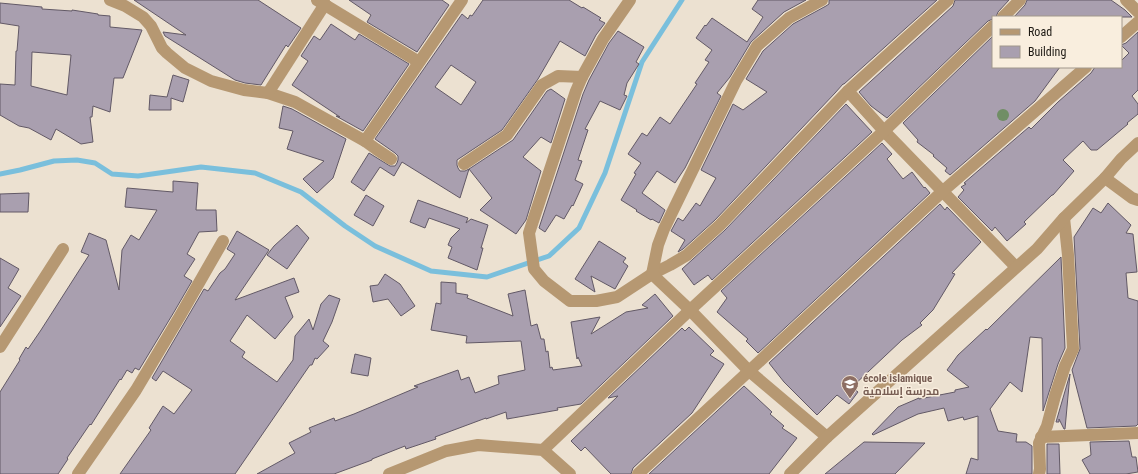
<svg xmlns="http://www.w3.org/2000/svg" width="1138" height="474" font-family="'Roboto Condensed',Cairo,sans-serif">
	<style>
		.lines { fill: none; stroke-linecap: round; stroke-linejoin: round }
		.stream { stroke: #7abfdc; stroke-width: 5 }
		.building { fill: #a99faf; stroke: #625966; fill-rule: evenodd }
		.minor { stroke: #b69872; stroke-width: 12 }
		.tertiary { stroke: #b69872; stroke-width: 12 }
		.tree { fill: #708e65 }
		.labels { text-anchor: middle; stroke-width: 3; stroke-linejoin: round; paint-order: stroke }
		.education-label { font-size: 11px; font-weight: bold; fill: #785e54; stroke: #f9eede; text-anchor: start }
	</style>
	<rect width="100%" height="100%" fill="#ece1d1"/>
	<g class="lines">
		<path class="stream" d="M0 174 20 170 54 161 77 160 95 163 112 174 138 176 201 167 255 173 301 192 345 226 375 246 431 271 487 277 549 256 579 228 605 173 642 62 682 0"/>
	</g>
	<g class="building">
		<path d="M134 0H258L301 28 288 47 286 45 261 85 245 83 235 80 165 36 163 32 186 35Z"/>
		<path d="M349 0H442L449 5 417 52 367 22 371 15Z"/>
		<path d="M483 0H569L582 8 583 7 601 18 599 20 605 23 596 35 585 56 560 41 538 79 502 130 457 160V165L458 168 460 171H465L469 169 460 198 402 162 394 176 380 167 364 191 351 182 369 153 390 166H395L397 163 398 160V156L395 153 375 139 462 14 468 19 470 15 472 16ZM451 65 476 82 461 105 435 87Z"/>
		<path d="M758 0H806L784 12 751 42 730 77 717 93 721 96 685 168 675 183 657 171 642 193 665 210 659 223 652 219 651 220 636 211 637 210 621 200 636 174 634 173 641 163 628 154 642 133 647 136 660 117 670 124 697 84 695 83 709 62 705 60 712 50 696 38 705 25 706 26 712 18 747 42 763 17 752 9Z"/>
		<path d="M829 0H937L844 84H843L835 93 715 220 683 249 678 252 685 240 671 231 678 218 683 221 696 203 700 206 716 178 701 170 733 104 743 110 767 92 746 79 763 51 793 24 826 6 829 4Z"/>
		<path d="M955 0H1009L998 12 996 17H993V19L988 21 887 118 871 106 859 92 953 6Z"/>
		<path d="M1027 0H1111L1125 10 1132 17H1014L1025 5Z"/>
		<path d="M0 3 42 7V9L72 11V10L98 14V15L110 16V27L142 30 123 78H114L110 112 93 106 92 117H90L93 142 81 144 56 129 51 140 29 128 19 126 0 115V84L15 85 16 51H17L19 26 0 23ZM32 52 71 55 67 95 31 86Z"/>
		<path d="M331 24 355 40 359 34 409 64 363 131 336 116 340 117 292 85 308 61 301 56 314 36 320 40Z"/>
		<path d="M618 31 644 47 636 62 639 64 627 83 624 95 627 96 620 110 600 101 585 129 588 130 578 160 582 161 575 180 583 184 573 206 572 205 564 219 556 215 545 232 539 228 583 94 589 80 609 43Z"/>
		<path d="M1138 32V90L1132 96 1138 104V114L1127 123 1128 124 1097 150H1091L1083 141 1063 160 1074 171 1053 195H1052L1024 222 1026 224 1007 241 995 227 992 231 958 197 964 190 961 187 966 184 964 183 1029 127 1031 129 1058 102 1091 73 1095 67H1121V61L1129 53 1121 45 1126 43Z"/>
		<path d="M993 36V67H1060L1035 101 950 175 945 171 947 168 933 156 934 155 917 142 918 140 903 123Z"/>
		<path d="M173 75 189 80 183 102 171 98V110H149L150 95 167 97Z"/>
		<path d="M551 89 565 99 551 143 541 137 523 157 541 171 526 220 516 234 480 210 492 198 469 169 513 140 547 91Z"/>
		<path d="M846 104 872 132 712 280 708 275 694 285 682 269 725 230Z"/>
		<path d="M283 106 292 109 346 139 333 178 317 193 303 179 324 161 287 149 293 131 279 128Z"/>
		<path d="M882 143 892 154 887 159 903 179 912 172 924 188 925 187 930 193 758 353 746 341 748 339 717 312 727 298 721 291Z"/>
		<path d="M173 181 198 183 196 210H216L217 231 199 232 187 254 195 259 184 276 192 281 174 312 139 370 135 368 132 373 127 370 121 380 120 379 91 425 90 424 67 458 68 459 58 474H0V392L20 360 19 359 26 347 28 349 41 330 89 255 81 252 89 233 106 240 119 290 122 250 131 235 139 240 157 210 125 207 127 188 173 192Z"/>
		<path d="M29 193 28 212H0V194Z"/>
		<path d="M366 195 384 206 373 226 354 215Z"/>
		<path d="M418 200 468 218 466 223 471 219 488 225 481 248H483L477 270 448 258 452 247 448 245 451 238 460 229 429 218 425 228 410 222Z"/>
		<path d="M1108 203 1131 225 1126 233 1133 234 1137 272 1126 273 1128 298 1138 301V424L1136 426 1087 428 1072 370 1080 349 1075 255 1074 237 1093 208 1101 213Z"/>
		<path d="M940 204 945 210 947 207 981 242 952 273 955 274 933 310 920 323 922 325 902 340 852 387 858 392 849 404 837 395 817 415 784 382 769 363Z"/>
		<path d="M297 225 309 238 287 269 267 255 274 246Z"/>
		<path d="M237 231 269 250 235 300 294 278 299 292 285 297 293 317 275 339 247 315 230 341 245 352 242 357 277 382 293 360 295 336 309 319 313 330 321 304 329 295 340 299 332 322 323 341 329 346 317 359 315 358 312 365H310L235 474H120L151 430 149 428 163 406 174 414 192 390 163 371 156 381 152 378 204 289 208 291 220 273 225 269 235 254 227 249Z"/>
		<path d="M599 241 626 258 623 262 628 266 615 289 591 276 595 292 575 279Z"/>
		<path d="M1061 257 1065 348 1058 364 1043 411 1042 338 1030 337 1022 392 1010 382 990 409 998 431 1017 434 1016 442H1026L1032 446V474H966L971 458 978 460V416L964 420 963 417 948 421 944 408 918 414 873 435 872 434 898 407 919 398V399L955 392V390L969 387 947 370 958 355 986 329 987 330Z"/>
		<path d="M0 258 19 269 8 288 21 296 0 327Z"/>
		<path d="M385 274 400 284 415 306 401 316 388 299 373 302 370 286 378 285Z"/>
		<path d="M441 282 456 283V293L468 295 467 298 513 316 508 294 525 290 531 326 537 324 541 339H544L546 352 548 351 550 368 552 367 553 370 582 366 578 357 577 359 571 322 600 317 591 334 626 312 648 308 642 305 655 294 673 316 581 404 557 408 558 410 507 419 506 412 486 419V418L435 437 436 439 406 449 405 446 372 459V460L334 474H257L295 453 289 443 311 432 309 428 334 418 335 421 354 414 418 387 414 386 458 370 461 380 469 377 475 393 499 384 498 376 525 370 521 341 466 343 467 336 431 330 436 303 441 304Z"/>
		<path d="M689 327 714 351 710 355 724 364 692 413 633 468 631 474H611L585 447 581 451 571 441 618 396 608 398 682 328 685 331Z"/>
		<path d="M355 354 371 358 368 376 351 373Z"/>
		<path d="M1070 374 1065 429H1064L1059 419V422H1056Z"/>
		<path d="M744 386 772 412 770 414 784 426 782 428 797 438 769 474H649Z"/>
		<path d="M1129 441 1132 457H1136L1138 472 1126 474H1090L1082 460 1091 455 1090 442Z"/>
		<path d="M864 442 925 443 895 474H825Z"/>
		<path d="M1047 444H1059L1060 474H1047Z"/>
	</g>
	<g class="lines">
		<g class="minor">
			<path d="M110 0 125 6 143 17 151 26 162 48 167 53 185 68 211 81 244 90 268 93 295 102 365 141 376 149 391 159"/>
			<path d="M317 0 419 62"/>
			<path d="M630 0 603 39 582 77 576 91 529 233 534 269 544 281 570 301H596L617 297 652 274 670 265 687 255 720 225 848 91 948 0"/>
			<path d="M822 0 789 18 757 46 736 81 664 229 658 245 652 274 690 310 749 371 827 437"/>
			<path d="M1126 0 1138 12"/>
			<path d="M1003 17 1020 0"/>
			<path d="M1121 37 1138 22"/>
			<path d="M848 91 884 131 1016 267"/>
			<path d="M268 93 325 4"/>
			<path d="M365 141 462 0"/>
			<path d="M464 164 507 135 542 85 558 76 582 77"/>
			<path d="M1105 178 1132 198 1138 200"/>
			<path d="M0 347 63 249"/>
			<path d="M1041 437 1138 433"/>
			<path d="M543 450 690 310 884 131 993 26"/>
			<path d="M78 474 136 390 180 316 223 241"/>
			<path d="M389 474 446 451 478 445 543 450 570 474"/>
			<path d="M638 474 943 191 1086 67"/>
			<path d="M1039 474 1040 469 1039 443 1047 426 1055 396 1065 366 1073 349 1068 255 1064 218"/>
		</g>
		<path class="tertiary" d="M790 474 827 437 1037 249 1064 218 1105 178 1121 159 1138 143"/>
	</g>
	<circle class="tree" cx="1003" cy="115" r="6"/>
	<defs>
		<symbol id="school-pin" viewBox="-11 -11 22 30"><path d="M0 17L-7.5 6A9.5 9.5 0 1 1 7.5 6Z" fill="#8d6e63" stroke="#f9eede"/><path d="M0-5L7-2L0 1L-7-2ZM-4 1L0 2.5L4 1V4Q0 6-4 4Z" fill="#fff"/></symbol>
	</defs>
	<g fill-rule="evenodd">
		<use href="#school-pin" x="840" y="374" width="20" height="27"/>
	</g>
	<g class="labels">
		<g class="education-label">
			<text x="863" y="382">école islamique<tspan x="863" dy="13">مدرسة إسلامية</tspan></text>
		</g>
	</g>
	<rect x="992" y="16" width="130" height="52" fill="#f9eede" stroke="#a1988c"/>
	<rect x="1000" y="29" width="20" height="6" fill="#b69872" stroke="#a1988c"/>
	<text x="1028" y="36" font-size="12" fill="#1c1812">Road</text>
	<rect x="1000" y="46" width="20" height="12" fill="#a99faf" stroke="#a1988c"/>
	<text x="1028" y="56" font-size="12" fill="#1c1812">Building</text>
</svg>
